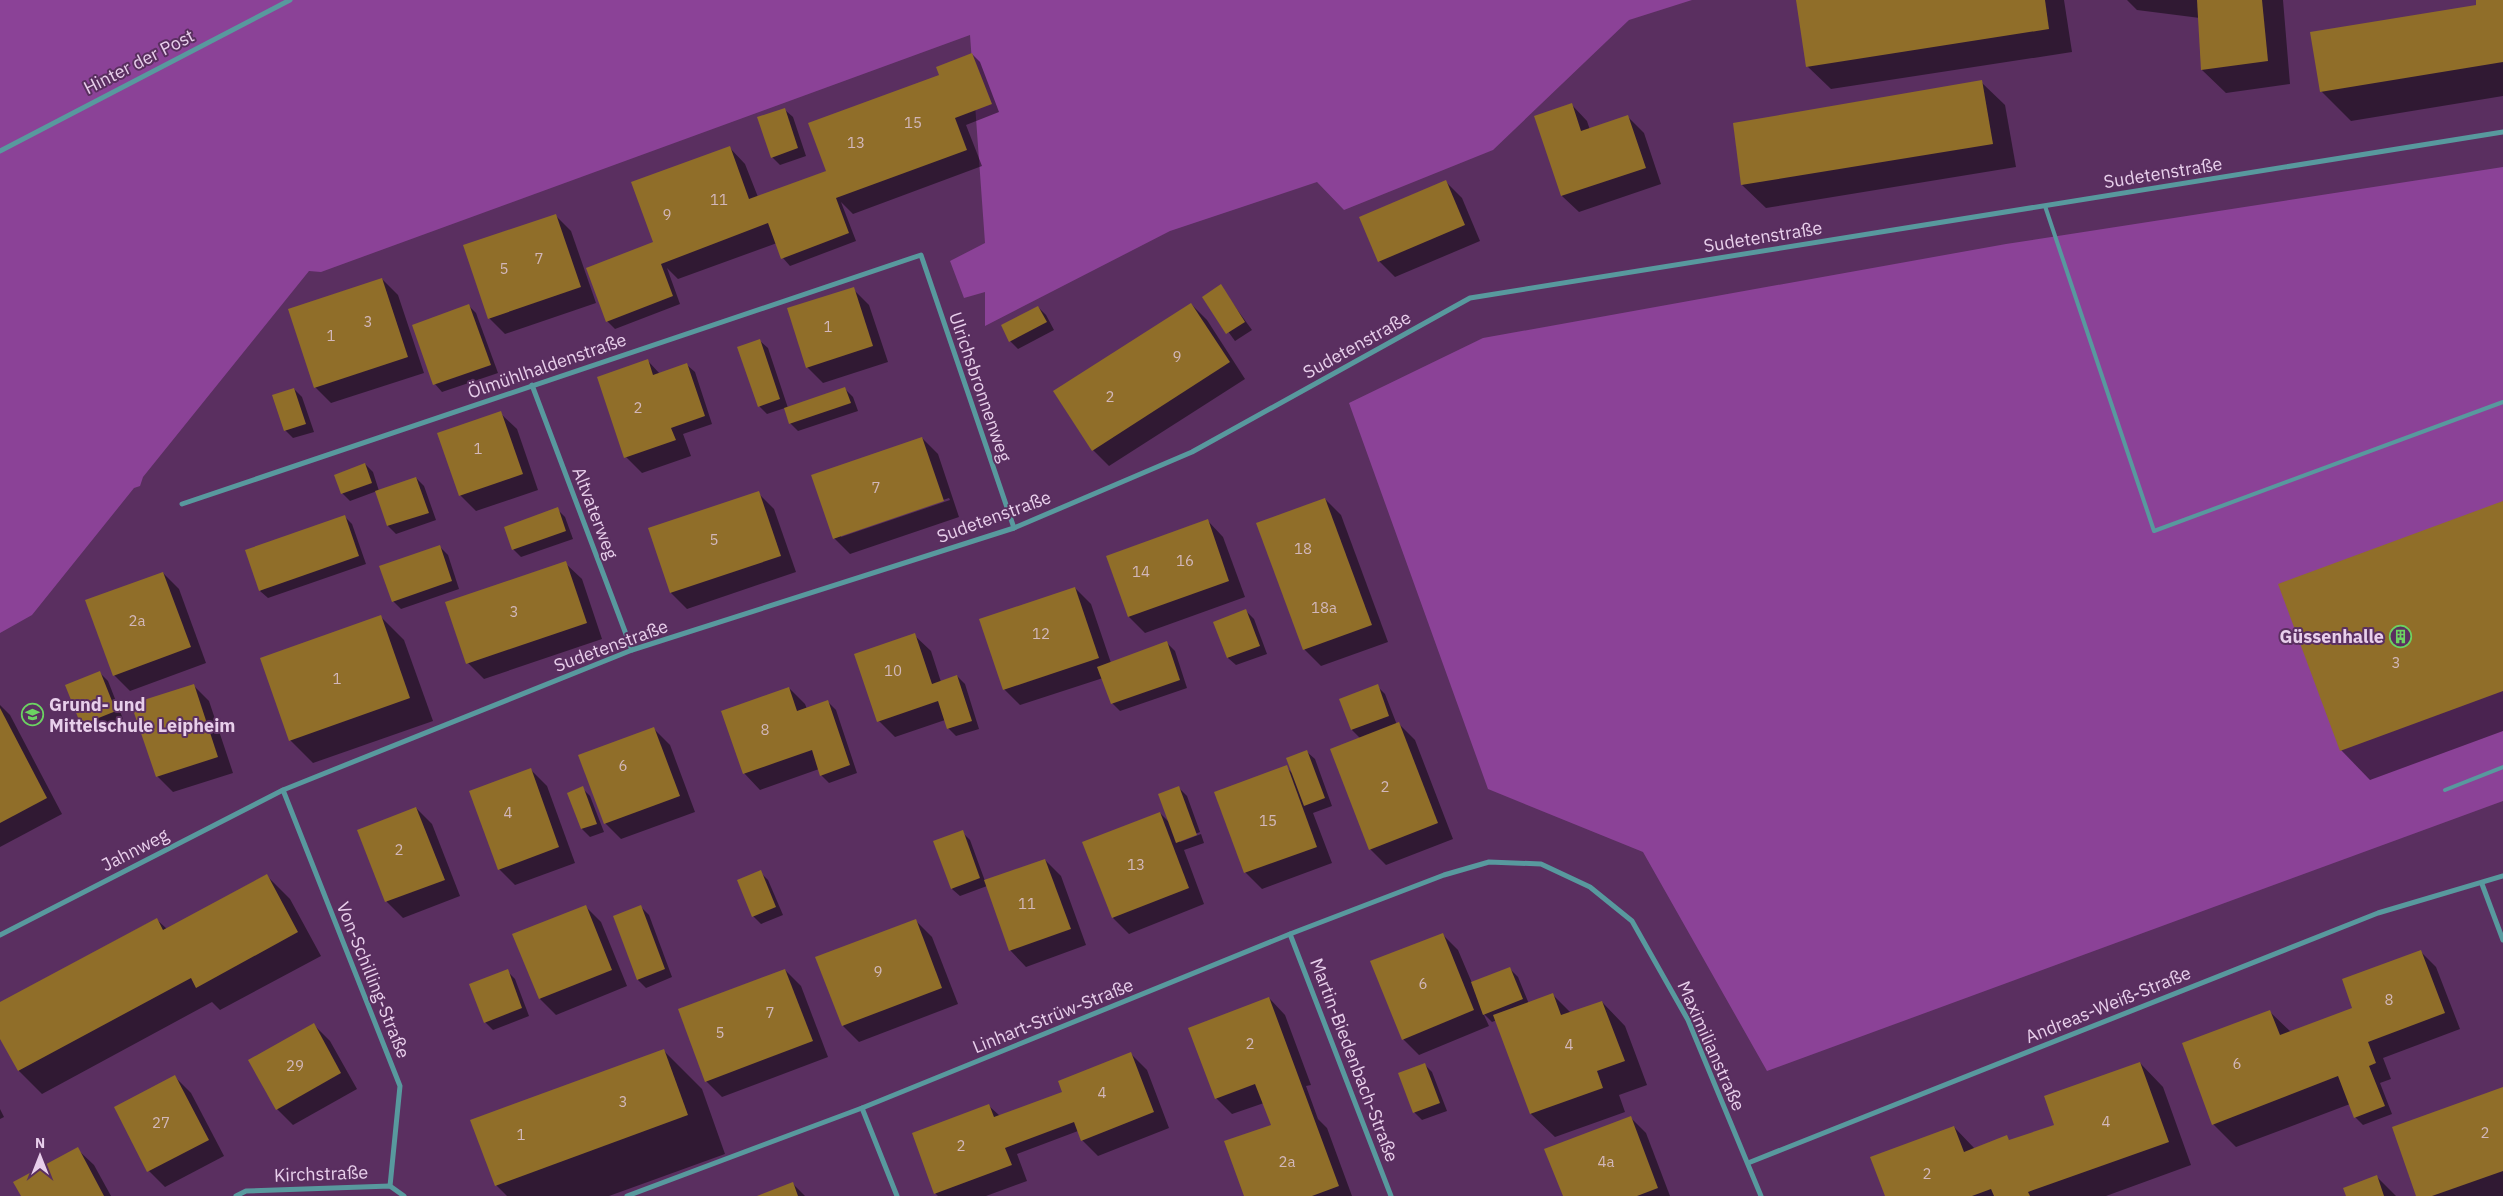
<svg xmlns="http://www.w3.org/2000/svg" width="2503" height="1196" font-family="'IBM Plex Sans',sans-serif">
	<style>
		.green { fill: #8b4297 }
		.shadow { fill: #0007; fill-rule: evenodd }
		.building { fill: #906e29 }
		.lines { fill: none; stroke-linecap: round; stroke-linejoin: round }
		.lane { stroke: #58999e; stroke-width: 4 }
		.street { stroke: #58999e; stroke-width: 5 }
		.labels { text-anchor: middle; stroke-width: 4; stroke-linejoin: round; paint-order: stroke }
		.number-label { font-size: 15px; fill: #d2b7ba }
		.street-label { font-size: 18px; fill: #e8cfeb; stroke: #5a2f60 }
		.poi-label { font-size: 18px; font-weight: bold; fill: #e8cfeb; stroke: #5a2f60; text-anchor: end }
	</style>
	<rect width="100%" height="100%" fill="#5a2f60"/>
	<g class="green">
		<path d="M0 0H1692L1629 20 1493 150 1344 210 1317 182 1170 231 985 326V292L964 298 950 261 985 243 970 35 321 272 309 271 143 477 140 486 134 488 32 615 0 633Z"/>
		<path d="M2503 167V801L1767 1071 1643 852 1488 789 1349 403 1483 338 2006 244Z"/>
	</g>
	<g class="shadow">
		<path d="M1797 0H2064L2072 52 1831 89 1807 66Z"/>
		<path d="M2127 0H2283L2290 84 2226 93 2202 70 2200 18 2137 10Z"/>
		<path d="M2477 0H2503V96L2351 121 2321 91 2478 6Z"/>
		<path d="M972 54 980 62 999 112 966 125 982 166 853 214 841 202 856 241 790 266 783 258 777 243 678 279 667 268 680 304 615 329 607 321 653 244 729 147 745 164 758 197 825 172 938 76Z"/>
		<path d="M1981 82 2005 105 2016 167 1766 208 1742 185Z"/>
		<path d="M1571 104 1587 121 1590 130 1628 117 1644 133 1661 184 1579 212 1562 196 1535 117Z"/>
		<path d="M785 110 793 117 806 156 780 165 772 157Z"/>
		<path d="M1446 182 1462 198 1480 241 1395 277 1379 261Z"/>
		<path d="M555 215 571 231 596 303 505 334 489 318Z"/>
		<path d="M382 279 398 295 424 373 331 403 315 387Z"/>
		<path d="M1220 286 1252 330 1235 341 1203 297Z"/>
		<path d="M853 289 869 305 888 362 823 383 807 367Z"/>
		<path d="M1191 304 1207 320 1245 379 1109 466 1093 450Z"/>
		<path d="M469 306 476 313 498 373 442 392 435 384Z"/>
		<path d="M1038 307 1046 315 1054 330 1018 349 1010 341Z"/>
		<path d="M760 341 768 348 788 408 845 389 853 397 858 411 798 431 790 423 785 408 767 414 759 406Z"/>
		<path d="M648 361 660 374 687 365 695 372 712 424 683 434 691 456 642 473 626 457Z"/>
		<path d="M294 389 302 397 314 432 293 438 285 430Z"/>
		<path d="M500 413 517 429 538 490 476 511 460 495Z"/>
		<path d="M922 438 938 454 959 517 850 554 834 538ZM949 498 950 500 841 537V534Z"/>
		<path d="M365 464 373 472 379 491 416 478 424 486 436 520 396 534 388 526 377 491 350 501 342 493Z"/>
		<path d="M758 493 774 509 796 572 687 609 671 593 650 529Z"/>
		<path d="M1325 499 1341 515 1388 642 1321 666 1305 650 1258 524Z"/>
		<path d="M2503 502V731L2370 780 2341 750Z"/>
		<path d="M557 509 565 517 573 539 521 557 513 549Z"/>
		<path d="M344 516 352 524 366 564 268 598 260 591Z"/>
		<path d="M1207 520 1223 537 1245 597 1145 633 1129 617 1107 557Z"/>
		<path d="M440 547 448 555 459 589 401 609 393 601Z"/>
		<path d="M565 563 582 579 602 639 484 679 468 663Z"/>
		<path d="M163 573 179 589 206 663 130 691 114 675Z"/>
		<path d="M1075 588 1091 604 1111 663 1167 643 1175 651 1187 688 1120 711 1112 703 1103 678 1020 705 1004 689Z"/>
		<path d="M1246 611 1254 619 1267 654 1236 665 1228 658 1215 623Z"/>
		<path d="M381 617 404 640 433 721 313 763 290 740Z"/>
		<path d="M914 635 931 651 941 682 957 676 965 684 979 729 956 736 948 728 945 720 895 737 879 721Z"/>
		<path d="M100 673 108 681 123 719 90 732 82 725Z"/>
		<path d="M193 685 209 701 233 773 173 792 157 776Z"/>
		<path d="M1377 686 1385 694 1397 725 1399 724 1415 740 1453 839 1386 865 1370 849 1361 739 1352 730 1340 700Z"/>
		<path d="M789 688 805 704 807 709 828 702 836 710 857 773 829 783 821 775 819 769 760 790 744 773Z"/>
		<path d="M0 705 10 715 62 814 0 847Z"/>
		<path d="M654 729 670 745 695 812 621 839 605 823Z"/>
		<path d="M1307 752 1315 759 1332 806 1313 813 1332 863 1262 889 1245 872 1216 792 1286 767 1293 774Z"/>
		<path d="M531 770 547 786 575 863 515 885 499 869Z"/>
		<path d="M582 788 590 796 604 832 590 837 582 829 569 794Z"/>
		<path d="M1179 788 1187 796 1200 832 1180 840V842L1201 834 1204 843 1184 850 1204 904 1129 934 1113 918 1160 813 1170 823Z"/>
		<path d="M416 808 432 824 460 896 403 918 387 902 359 831Z"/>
		<path d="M962 832 970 840 985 881 1045 860 1061 876 1086 945 1026 967 1010 950 987 886 960 896 952 889Z"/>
		<path d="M760 872 768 880 783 915 761 924 753 916Z"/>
		<path d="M266 875 290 899 321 956 220 1010 212 1002 42 1094 19 1071 0 1036V1003L156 919 167 929Z"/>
		<path d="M585 906 601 922 627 986 556 1015 540 999Z"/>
		<path d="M641 907 649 915 672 977 646 988 638 980 614 917Z"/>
		<path d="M916 921 932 937 958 1004 859 1042 843 1026Z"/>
		<path d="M1442 934 1458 950 1472 983 1510 969 1518 977 1529 1004 1553 995 1571 1013 1602 1002 1625 1026 1647 1085 1619 1095 1625 1112 1555 1137 1531 1114 1497 1020 1492 1022 1483 1013 1489 1026 1419 1055 1403 1039Z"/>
		<path d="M2420 951 2436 967 2460 1029 2383 1058 2391 1079 2380 1083 2392 1114 2363 1125 2355 1117 2350 1104 2236 1147 2213 1124 2270 1012 2291 1032 2354 1009Z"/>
		<path d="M785 970 801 986 828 1057 722 1097 706 1081Z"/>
		<path d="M507 971 515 979 529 1016 493 1030 485 1022Z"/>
		<path d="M1269 998 1285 1015 1311 1085 1306 1086 1318 1119 1327 1128 1352 1196H1245L1272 1125 1264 1103 1232 1114 1216 1098Z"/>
		<path d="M314 1025 330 1041 357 1089 293 1125 277 1109Z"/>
		<path d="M663 1050 702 1089 725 1154 609 1196H507L496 1185Z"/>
		<path d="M1131 1054 1147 1070 1169 1128 1098 1156 1082 1140 1078 1131 1017 1154 1027 1181 986 1196H938L935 1193 989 1106 1000 1116 1064 1093Z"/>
		<path d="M2140 1063 2163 1087 2191 1165 2106 1196H1886L1954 1127 1975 1149 2006 1137 2010 1141 2056 1125Z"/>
		<path d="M1424 1064 1432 1072 1447 1111 1422 1120 1414 1112Z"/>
		<path d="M175 1077 191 1093 224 1156 165 1187 149 1171Z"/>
		<path d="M2503 1088V1196H2418Z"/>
		<path d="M0 1109 4 1117 0 1119Z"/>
		<path d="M1630 1117 1646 1133 1670 1196H1564Z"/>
		<path d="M77 1149 94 1165 111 1196H22Z"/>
		<path d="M2376 1176 2396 1196H2347Z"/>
		<path d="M793 1184 805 1196H760Z"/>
	</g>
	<g class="building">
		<path d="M1796 0H2045L2049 29 1806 67Z"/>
		<path d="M2197 0H2262L2268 61 2201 70Z"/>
		<path d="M2476 0H2503V62L2320 92 2310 32 2476 5Z"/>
		<path d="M972 53 992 104 955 118 967 150 836 198 849 233 781 259 768 223 661 264 673 296 606 322 586 268 653 242 631 182 730 146 749 199 826 171 808 123 939 75 936 67Z"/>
		<path d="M1982 80 1993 144 1741 185 1733 123Z"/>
		<path d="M1572 103 1581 131 1628 115 1646 168 1561 196 1534 116Z"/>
		<path d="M785 108 798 148 771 158 757 117Z"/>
		<path d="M1446 180 1465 225 1378 262 1359 217Z"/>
		<path d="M556 214 581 287 488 319 463 245Z"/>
		<path d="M382 278 408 357 314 388 288 309Z"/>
		<path d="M1221 284 1245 322 1226 334 1202 297Z"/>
		<path d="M854 287 873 346 806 368 787 308Z"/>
		<path d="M1191 303 1230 362 1092 451 1053 391Z"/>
		<path d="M469 304 491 365 433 385 412 325Z"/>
		<path d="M1038 306 1047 322 1009 342 1001 325Z"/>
		<path d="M760 339 780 399 758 407 737 347Z"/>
		<path d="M648 359 653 375 687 363 705 416 671 428 676 440 624 458 597 377Z"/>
		<path d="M845 387 851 403 789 424 784 408Z"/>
		<path d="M294 388 306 424 284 431 272 395Z"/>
		<path d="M501 411 523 474 459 496 437 433Z"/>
		<path d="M922 437 944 501 833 539 811 475Z"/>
		<path d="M365 463 372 483 341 494 334 475Z"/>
		<path d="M416 477 429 513 387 526 375 491Z"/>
		<path d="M759 491 781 556 670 593 648 528Z"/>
		<path d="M1325 498 1372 625 1303 650 1256 523Z"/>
		<path d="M2503 501V691L2340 751 2278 584Z"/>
		<path d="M558 507 566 531 512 550 504 527Z"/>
		<path d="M345 515 359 556 259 591 245 550Z"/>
		<path d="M1208 519 1229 581 1128 617 1106 556Z"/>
		<path d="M440 545 452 581 392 602 379 566Z"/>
		<path d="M566 561 587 623 466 664 445 602Z"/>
		<path d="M163 572 191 647 113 676 85 600Z"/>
		<path d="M1075 587 1099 658 1003 690 979 619Z"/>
		<path d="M1246 609 1260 646 1227 658 1213 622Z"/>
		<path d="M381 615 410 698 289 741 260 658Z"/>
		<path d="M915 633 932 684 957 675 972 721 947 729 938 701 877 722 854 654Z"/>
		<path d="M1167 641 1180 680 1111 704 1097 667Z"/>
		<path d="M100 671 116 711 81 725 65 685Z"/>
		<path d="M194 684 218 757 156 777 131 704Z"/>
		<path d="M1378 684 1389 716 1351 730 1339 699Z"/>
		<path d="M789 687 797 711 828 700 850 765 820 776 812 750 743 774 721 711Z"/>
		<path d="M0 708 47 798 0 823Z"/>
		<path d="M1399 722 1438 823 1369 850 1330 749Z"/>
		<path d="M654 727 680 796 604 824 578 755Z"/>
		<path d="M1307 750 1325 798 1304 806 1286 758Z"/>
		<path d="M1287 765 1317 847 1244 873 1214 792Z"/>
		<path d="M531 768 559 847 498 870 469 791Z"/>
		<path d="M583 786 597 824 581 829 567 793Z"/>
		<path d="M1179 786 1197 835 1176 843 1158 794Z"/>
		<path d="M416 807 445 880 385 902 357 830Z"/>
		<path d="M1160 812 1189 888 1112 918 1082 842Z"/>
		<path d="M963 830 980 878 951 889 933 841Z"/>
		<path d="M1045 859 1071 929 1009 951 984 880Z"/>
		<path d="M761 870 776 907 752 917 737 880Z"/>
		<path d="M267 874 298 932 196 988 191 978 18 1071 0 1039V1002L157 918 163 930Z"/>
		<path d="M586 905 612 970 539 999 512 934Z"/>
		<path d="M641 905 665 969 637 980 613 916Z"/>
		<path d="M916 919 942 988 842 1026 815 957Z"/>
		<path d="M1443 933 1474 1010 1402 1040 1370 961Z"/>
		<path d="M2421 950 2445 1013 2368 1042 2376 1063 2369 1066 2385 1106 2354 1118 2338 1076 2212 1125 2182 1043 2270 1010 2280 1035 2352 1008 2342 979Z"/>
		<path d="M1510 967 1523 999 1483 1015 1471 982Z"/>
		<path d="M508 969 522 1008 484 1023 469 984Z"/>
		<path d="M785 969 813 1041 705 1082 678 1009Z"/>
		<path d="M1553 993 1561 1015 1602 1001 1625 1061 1597 1071 1603 1088 1530 1114 1493 1015Z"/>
		<path d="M1269 997 1339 1186 1312 1196H1244L1224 1141 1271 1125 1255 1084 1215 1099 1188 1028Z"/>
		<path d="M314 1023 341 1073 276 1110 248 1060Z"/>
		<path d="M664 1049 688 1115 495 1186 470 1120Z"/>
		<path d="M1131 1052 1154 1112 1081 1141 1074 1122 1005 1148 1012 1165 934 1194 912 1133 989 1104 994 1117 1062 1092 1058 1081Z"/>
		<path d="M2140 1062 2169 1142 2028 1192 2030 1196H1994L1991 1189 1972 1196H1885L1870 1157 1954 1126 1964 1152 2007 1135 2009 1140 2054 1125 2044 1096Z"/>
		<path d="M1425 1063 1440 1103 1413 1113 1398 1073Z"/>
		<path d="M175 1075 209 1140 147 1172 114 1107Z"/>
		<path d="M2503 1087V1171L2432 1196H2416L2392 1127Z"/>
		<path d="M1631 1116 1658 1188 1637 1196H1563L1544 1149Z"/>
		<path d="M78 1147 104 1196H21L13 1182Z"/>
		<path d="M2377 1175 2384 1196H2346L2343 1188Z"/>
		<path d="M793 1182 798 1196H757Z"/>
	</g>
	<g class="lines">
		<g class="lane">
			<path d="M2045 206 2154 531 2503 402"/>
			<path d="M2445 790 2503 767"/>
		</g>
		<g class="street">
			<path d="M0 151 290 0"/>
			<path d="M532 385 632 650"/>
			<path d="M182 504 921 255 1014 528"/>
			<path d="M283 790 400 1086 390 1186"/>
			<path d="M2482 884 2503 940"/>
			<path d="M1290 934 1391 1196"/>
			<path d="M0 935 283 790 632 650 1014 528 1192 452 1470 298 2503 132"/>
			<path d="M862 1108 897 1196"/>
			<path d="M1748 1163 2378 913 2503 876"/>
			<path d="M236 1196 246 1191 390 1186 404 1196"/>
			<path d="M627 1196 862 1108 1290 934 1444 875 1489 862 1541 864 1590 887 1632 921 1688 1020 1761 1196"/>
		</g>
	</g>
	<defs>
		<symbol id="building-ring" viewBox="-11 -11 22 22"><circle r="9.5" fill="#5a2f60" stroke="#6cd362" stroke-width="1.5"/><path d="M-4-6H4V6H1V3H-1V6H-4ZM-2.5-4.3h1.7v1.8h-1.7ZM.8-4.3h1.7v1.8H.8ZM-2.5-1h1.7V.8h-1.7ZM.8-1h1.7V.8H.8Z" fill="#6cd362"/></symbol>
		<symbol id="school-ring" viewBox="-11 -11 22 22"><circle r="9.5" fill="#5a2f60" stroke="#6cd362" stroke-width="1.5"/><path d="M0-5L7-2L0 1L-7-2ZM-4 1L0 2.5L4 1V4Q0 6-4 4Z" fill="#6cd362"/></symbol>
	</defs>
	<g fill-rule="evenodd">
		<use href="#building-ring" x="2388" y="624" width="25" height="25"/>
		<use href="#school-ring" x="20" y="702" width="25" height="25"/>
	</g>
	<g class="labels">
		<g class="number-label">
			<text x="913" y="128">15</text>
			<text x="856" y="148">13</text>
			<text x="719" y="205">11</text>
			<text x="667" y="220">9</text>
			<text x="539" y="264">7</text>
			<text x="504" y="274">5</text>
			<text x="368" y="327">3</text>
			<text x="828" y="332">1</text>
			<text x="331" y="341">1</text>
			<text x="1177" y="362">9</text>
			<text x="1110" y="402">2</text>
			<text x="638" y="413">2</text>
			<text x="478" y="454">1</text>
			<text x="876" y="493">7</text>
			<text x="714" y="545">5</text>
			<text x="1303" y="554">18</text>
			<text x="1185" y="566">16</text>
			<text x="1141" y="577">14</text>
			<text x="1324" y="613">18a</text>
			<text x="514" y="617">3</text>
			<text x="137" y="626">2a</text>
			<text x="1041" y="639">12</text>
			<text x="2396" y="668">3</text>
			<text x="893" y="676">10</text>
			<text x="337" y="684">1</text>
			<text x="765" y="735">8</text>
			<text x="623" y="771">6</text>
			<text x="1385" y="792">2</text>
			<text x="508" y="818">4</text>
			<text x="1268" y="826">15</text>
			<text x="399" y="855">2</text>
			<text x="1136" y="870">13</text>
			<text x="1027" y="909">11</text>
			<text x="878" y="977">9</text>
			<text x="1423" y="989">6</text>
			<text x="2389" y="1005">8</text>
			<text x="770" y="1018">7</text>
			<text x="720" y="1038">5</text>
			<text x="1250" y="1049">2</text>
			<text x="1569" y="1050">4</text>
			<text x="2237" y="1069">6</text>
			<text x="295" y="1071">29</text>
			<text x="1102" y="1098">4</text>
			<text x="623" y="1107">3</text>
			<text x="2106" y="1127">4</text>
			<text x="161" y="1128">27</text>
			<text x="2485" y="1138">2</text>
			<text x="521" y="1140">1</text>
			<text x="961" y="1151">2</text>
			<text x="1287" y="1167">2a</text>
			<text x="1606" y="1167">4a</text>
			<text x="1927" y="1179">2</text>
		</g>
		<g class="street-label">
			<text transform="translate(139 62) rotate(-27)" y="6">Hinter der Post</text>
			<text transform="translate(2163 173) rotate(-9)" y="6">Sudetenstraße</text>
			<text transform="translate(1763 237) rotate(-9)" y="6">Sudetenstraße</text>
			<text transform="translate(1357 345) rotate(-29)" y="6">Sudetenstraße</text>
			<text transform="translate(547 366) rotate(-19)" y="6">Ölmühlhaldenstraße</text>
			<text transform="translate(980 387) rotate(71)" y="6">Ulrichsbronnenweg</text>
			<text transform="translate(595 513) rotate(69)" y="6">Altvaterweg</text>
			<text transform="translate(994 517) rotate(-20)" y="6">Sudetenstraße</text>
			<text transform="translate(611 646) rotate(-20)" y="6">Sudetenstraße</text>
			<text transform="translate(135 850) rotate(-27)" y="6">Jahnweg</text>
			<text transform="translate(373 980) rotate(68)" y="6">Von-Schilling-Straße</text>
			<text transform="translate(2108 1005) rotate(-22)" y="6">Andreas-Weiß-Straße</text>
			<text transform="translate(1053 1016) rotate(-22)" y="6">Linhart-Strüw-Straße</text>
			<text transform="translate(1711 1046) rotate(66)" y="6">Maximilianstraße</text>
			<text transform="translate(1354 1060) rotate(69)" y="6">Martin-Biedenbach-Straße</text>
			<text transform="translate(321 1174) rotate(-2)" y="6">Kirchstraße</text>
		</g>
		<g class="poi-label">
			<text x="2384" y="643">Güssenhalle</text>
			<text x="49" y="711" text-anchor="start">Grund- und<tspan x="49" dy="21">Mittelschule Leipheim</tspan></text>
		</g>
	</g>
	<g transform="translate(40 1156)" stroke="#5a2f60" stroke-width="4" paint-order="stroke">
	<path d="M0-4L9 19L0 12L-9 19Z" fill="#e8cfeb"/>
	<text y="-8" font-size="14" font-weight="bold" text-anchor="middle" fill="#e8cfeb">N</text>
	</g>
</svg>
